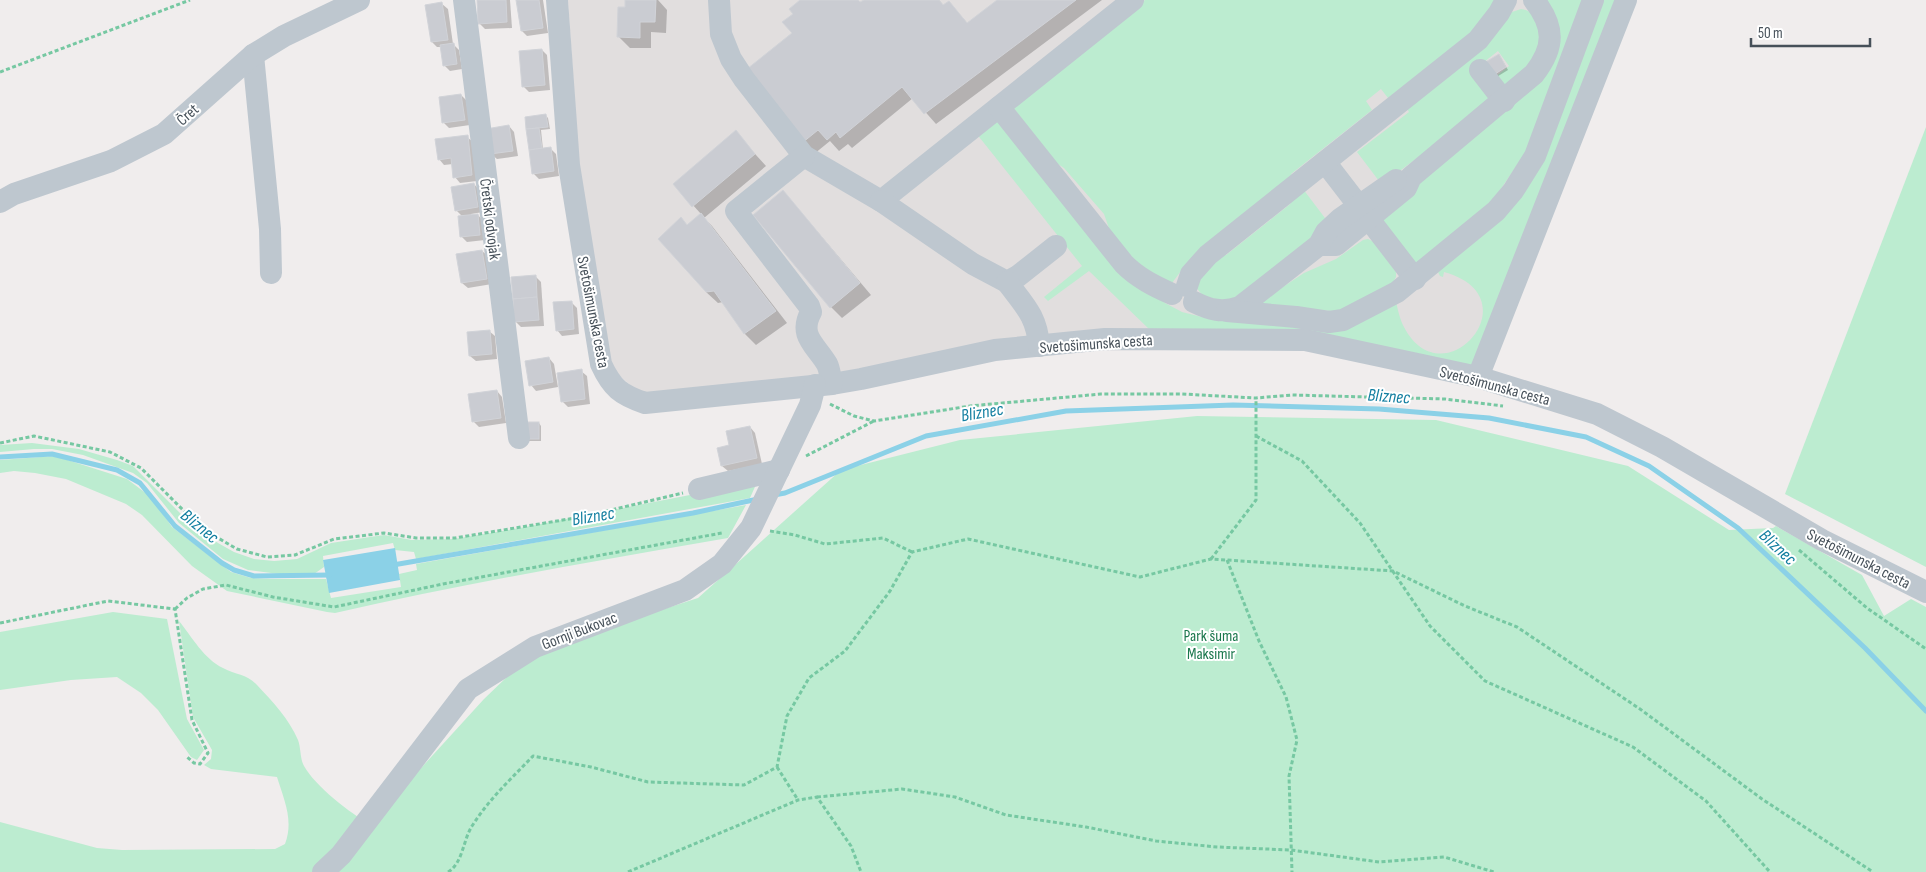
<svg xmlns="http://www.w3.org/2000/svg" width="1926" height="872" font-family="'Sofia Sans Condensed',sans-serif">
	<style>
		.education { fill: #e1dede }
		.green { fill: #bcecd0 }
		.water { fill: #8bd1e7 }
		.shadow { fill: #0003 }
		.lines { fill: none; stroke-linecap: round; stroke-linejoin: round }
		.stream { stroke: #8bd1e7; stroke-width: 5 }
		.building { fill: #caccd2; stroke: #d1d3d8 }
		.path { stroke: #76c8a2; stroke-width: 3; stroke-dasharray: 4 2.5; stroke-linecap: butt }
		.minor { stroke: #bec7cf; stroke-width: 22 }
		.labels { text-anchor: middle; stroke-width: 4; stroke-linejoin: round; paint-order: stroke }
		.street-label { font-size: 16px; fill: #465059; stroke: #fff }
		.park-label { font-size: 16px; fill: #1a774c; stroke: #fff }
		.water-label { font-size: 18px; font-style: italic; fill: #127ea0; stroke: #fff }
	</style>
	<rect width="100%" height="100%" fill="#f0eded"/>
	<path class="education" d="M568 0H1620L1473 370 1302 334 1067 338 793 382 644 397 607 365 582 210Z"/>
	<g class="green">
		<path d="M1145 0H1499L1478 29 1388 98 1381 89 1366 101 1372 110 1291 174 1294 178 1184 267 1172 283 1135 267 1111 234 1104 214 1064 168 1055 162 1012 106Z"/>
		<path d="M1543 0H1586L1534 140 1494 199 1416 265 1380 222 1422 176 1547 72Z"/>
		<path d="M1600 0H1620L1480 370 1149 329 1089 271 1048 301 1044 297 1082 266 976 133 1000 115 1165 303 1182 312 1210 319 1302 323 1396 302C1398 310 1400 320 1404 327 1443 402 1535 297 1444 272L1443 277 1440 276 1438 272 1499 215Z"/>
		<path d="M1521 9C1543 12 1539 38 1539 54L1507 88 1495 77 1509 66 1498 51 1474 70 1494 101 1401 170 1379 181 1357 152 1409 112 1406 107 1512 12Z"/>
		<path d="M1926 127V567L1785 494Z"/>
		<path d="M1303 189 1328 222 1287 262 1228 302 1203 296 1195 286 1221 253 1226 255 1289 205Z"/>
		<path d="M1368 239 1374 242 1396 272V277L1392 284 1346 312 1262 306 1263 300 1304 273 1336 259 1363 240Z"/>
		<path d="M1197 416 1436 420 1628 466 1729 530 1773 528 1776 526 1862 575 1884 616 1911 599 1926 607V872H0V822L97 848 122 850 275 849 285 844C294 820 284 800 277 777L211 769 204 765 211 759 212 750 193 717 179 621C192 637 204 659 223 668 236 675 247 674 257 685 273 702 289 719 298 740 301 748 300 759 304 766 315 786 351 814 370 824L484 699 534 651 698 598 841 470 960 440Z"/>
		<path d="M32 443 79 449 117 460 133 466 182 515 218 543 234 552 254 559 274 561 297 559 331 543 370 537 384 535 412 540 454 539 520 528 695 494 758 480 750 498 416 559 414 552 395 550 393 543 323 556 324 567 314 574H279L248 570 223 559 179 523 147 483 133 473 83 455 52 449H34L0 452V445Z"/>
		<path d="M55 456 127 479 151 497 172 527 231 572 251 578 271 579H326L331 598 401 587 399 574 417 570 416 564 746 505 728 538C597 561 465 583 335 613L327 612 227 591 192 566 142 515 126 504 66 479 35 473 14 471 0 473V460Z"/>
		<path d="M113 612 167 619 187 719 204 750 197 760 191 757 158 710 141 693 117 677 71 680 0 690V632Z"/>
	</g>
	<path class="water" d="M395 548 400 580 329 593 323 560Z"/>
	<g class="shadow">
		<path d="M478 0H510L512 28 485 29 480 24Z"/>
		<path d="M517 0H543L548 33 527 36 522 31Z"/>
		<path d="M627 0H658L667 10 666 33 651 32V48H630L618 36 626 9Z"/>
		<path d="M802 0H858L861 3 867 0H939L944 6 949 2 968 24 999 0H1102L936 124 913 98 852 148 848 144 839 151 830 141 814 154 803 143 795 14Z"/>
		<path d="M442 4 448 9 453 44 459 50 462 69 450 71 444 65 442 47H437L432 42Z"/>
		<path d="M542 50 547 55 550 90 529 92 523 86Z"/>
		<path d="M1501 58 1508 70 1495 78Z"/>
		<path d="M461 95 466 100 470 125 449 128 444 123Z"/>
		<path d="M546 116 548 118 550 129 541 130 543 149 550 148 556 154 559 176 539 179 533 173 526 118Z"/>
		<path d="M509 126 514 132 518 156 497 159 491 154Z"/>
		<path d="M735 132 766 166 704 218 712 226 787 323 756 345 745 334 723 302 718 303 706 292 688 226 701 214 674 184Z"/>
		<path d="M467 137 473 142 477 181 460 183 455 177 453 164 444 165 439 159Z"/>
		<path d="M474 184 479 190 483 212 471 214 472 216 478 215 483 221 485 240 467 242 461 236 463 217 456 210Z"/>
		<path d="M783 191 871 295 842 318 831 307Z"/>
		<path d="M482 251 488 256 492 284 468 288 462 283Z"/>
		<path d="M535 276 541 282 544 326 521 327 516 322Z"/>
		<path d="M571 302 577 308 579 334 562 336 557 330Z"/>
		<path d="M489 331 495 336 497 359 476 361 470 356Z"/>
		<path d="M549 358 554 364 558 387 536 391 531 385Z"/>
		<path d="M581 371 587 376 590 404 568 407 562 401Z"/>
		<path d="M497 391 502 397 506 423 479 427 473 421Z"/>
		<path d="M539 423 541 426V441H528Z"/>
		<path d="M750 427 755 433 762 464 728 471 722 466 731 446Z"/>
	</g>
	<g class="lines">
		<g class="stream">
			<path d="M0 457 52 454 117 470 140 483 175 526 222 563 234 570 254 576 330 575"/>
			<path d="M774 495 785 493 926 436 1066 411 1233 405 1379 409 1489 418 1586 437 1649 466 1738 528 1865 648 1926 711"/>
			<path d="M393 565 693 513 758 499"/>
		</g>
	</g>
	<g class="building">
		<path d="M477 0H506L507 22 478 24Z"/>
		<path d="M516 0H539L543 28 521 31Z"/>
		<path d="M625 0H656L655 22H640V38L617 37 618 7H625Z"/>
		<path d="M800 0H858L860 2 864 0H939L943 5 949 1 967 23 997 0H1076L924 114 902 87 840 138 836 132 827 140 818 130 802 143 747 69 792 33 782 22 793 14 789 9Z"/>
		<path d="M442 2 448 40 431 42 425 5Z"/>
		<path d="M454 43 457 64 443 66 440 45Z"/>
		<path d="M542 49 545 85 522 87 519 51Z"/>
		<path d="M1499 54 1506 67 1492 76 1484 63Z"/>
		<path d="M461 94 465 120 442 123 439 97Z"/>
		<path d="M546 114 548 127 526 129 525 117Z"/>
		<path d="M509 125 513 151 490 154 486 129Z"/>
		<path d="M539 128 542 148 529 150 526 129Z"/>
		<path d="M736 130 755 154 692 207 673 184Z"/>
		<path d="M468 135 472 175 453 178 451 158 438 160 435 139Z"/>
		<path d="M551 147 554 171 532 174 529 150Z"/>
		<path d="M474 183 478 207 455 211 451 187Z"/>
		<path d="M783 190 860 283 830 308 753 215Z"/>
		<path d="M701 213 776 311 744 334 714 291 706 292 658 239 681 217 687 225Z"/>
		<path d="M478 214 480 235 460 237 458 216Z"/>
		<path d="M482 250 487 279 461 283 456 254Z"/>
		<path d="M536 275 537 297 513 299 511 277Z"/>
		<path d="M537 297 539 320 514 322 513 299Z"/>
		<path d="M572 301 574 329 556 331 553 302Z"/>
		<path d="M490 330 492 354 469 356 467 332Z"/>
		<path d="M549 357 553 382 529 386 525 361Z"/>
		<path d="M582 369 585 399 561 402 557 373Z"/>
		<path d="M497 390 501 418 472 422 468 394Z"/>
		<rect x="524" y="422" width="15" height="17"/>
		<path d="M750 426 757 458 721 466 717 448 729 445 726 431Z"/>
	</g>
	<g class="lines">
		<g class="path">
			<path d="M0 72 190 0"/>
			<path d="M830 404 854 416 874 421 970 406 1101 394H1182L1256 398 1292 395 1445 399 1503 406"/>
			<path d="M1256 436 1302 461 1360 523 1430 626 1485 681 1633 747 1706 801 1770 872"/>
			<path d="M0 443 34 436 110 452 141 468 188 515 213 535 237 549 267 557 295 555 334 539 384 533 416 538H455L581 517 683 493"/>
			<path d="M806 456 874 421"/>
			<path d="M770 531 795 535 825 544 883 538 912 552"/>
			<path d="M1799 550 1867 608 1926 649"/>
			<path d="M1211 559 1256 500V398"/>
			<path d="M1227 560 1259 641 1286 697 1297 740 1289 776 1292 872"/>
			<path d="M175 609 187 598 203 589 226 585 273 597 334 607 443 584 722 533"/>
			<path d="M0 623 108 601 175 609 192 720 208 753 200 764 194 763 187 757"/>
			<path d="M777 767 798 800"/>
			<path d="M817 797 902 789 955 797 1006 815 1086 827 1156 841 1217 847 1291 850 1379 862 1444 857 1494 872"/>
			<path d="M448 872C463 863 463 840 472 826 489 799 512 778 533 756L591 767 648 782 744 785 777 767 787 716 809 678 845 651 890 591 912 552 968 539 1140 577 1211 559 1393 571 1465 606 1517 627 1640 709 1762 799 1873 872"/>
			<path d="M628 872 798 800 817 797 851 846 861 872"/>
		</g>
		<g class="minor">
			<path d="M464 0 519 438"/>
			<path d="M557 0 569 165 601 364C612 388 621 395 645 403L832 384 861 379 995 350 1105 339 1305 340 1478 377 1597 414 1662 447 1822 540 1926 592"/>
			<path d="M719 0 721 34 731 59 744 79 804 156 881 201 1133 0"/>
			<path d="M253 55 270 229 271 273"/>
			<path d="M1480 70 1504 101"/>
			<path d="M999 107 1124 264C1138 278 1154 286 1172 294"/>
			<path d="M804 156 736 211 809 306 811 312C798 336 816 345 827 364 830 370 830 377 832 384"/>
			<path d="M1325 162 1415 279"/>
			<path d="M881 201 973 264 1007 282 1018 276 1056 246"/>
			<path d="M0 202 14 194 111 161 164 134 253 55 284 36 359 0"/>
			<path d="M1319 245H1336L1406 188 1411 177 1534 74C1555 47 1555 27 1534 0"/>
			<path d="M1007 282C1024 305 1037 316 1039 346"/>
			<path d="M1187 286 1191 274 1208 255 1478 40 1499 13 1506 0"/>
			<path d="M1194 302C1210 310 1222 313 1240 307L1319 245 1326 232 1340 219 1396 180"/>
			<path d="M1227 311 1296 317 1329 322 1343 320 1397 292 1496 211 1513 191 1535 156 1593 0"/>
			<path d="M1478 377 1626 0"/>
			<path d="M699 489 779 470"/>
			<path d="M323 872 341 855 468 689 535 647 685 590 722 564 751 528 810 405 815 385"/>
		</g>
	</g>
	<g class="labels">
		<g class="street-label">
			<text transform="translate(187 114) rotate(-41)" y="6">Čret</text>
			<text transform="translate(491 219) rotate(83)" y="6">Čretski odvojak</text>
			<text transform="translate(594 312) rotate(79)" y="6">Svetošimunska cesta</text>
			<text transform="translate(1096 343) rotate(-4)" y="6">Svetošimunska cesta</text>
			<text transform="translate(1495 385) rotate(15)" y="6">Svetošimunska cesta</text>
			<text transform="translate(1859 558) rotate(27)" y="6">Svetošimunska cesta</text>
			<text transform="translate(579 630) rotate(-21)" y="6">Gornji Bukovac</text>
		</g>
		<g class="park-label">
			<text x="1211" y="641">Park šuma<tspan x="1211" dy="18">Maksimir</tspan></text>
		</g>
		<g class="water-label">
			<text transform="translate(1389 396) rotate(4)" y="6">Bliznec</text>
			<text transform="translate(982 412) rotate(-10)" y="6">Bliznec</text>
			<text transform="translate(593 516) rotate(-10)" y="6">Bliznec</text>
			<text transform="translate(200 526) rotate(39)" y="6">Bliznec</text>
			<text transform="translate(1778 547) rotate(43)" y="6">Bliznec</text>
		</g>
	</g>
	<path d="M1751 38v8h119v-8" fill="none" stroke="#465059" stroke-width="2.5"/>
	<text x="1758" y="38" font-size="15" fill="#465059" stroke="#ffffff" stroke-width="4" paint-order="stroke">50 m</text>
</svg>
